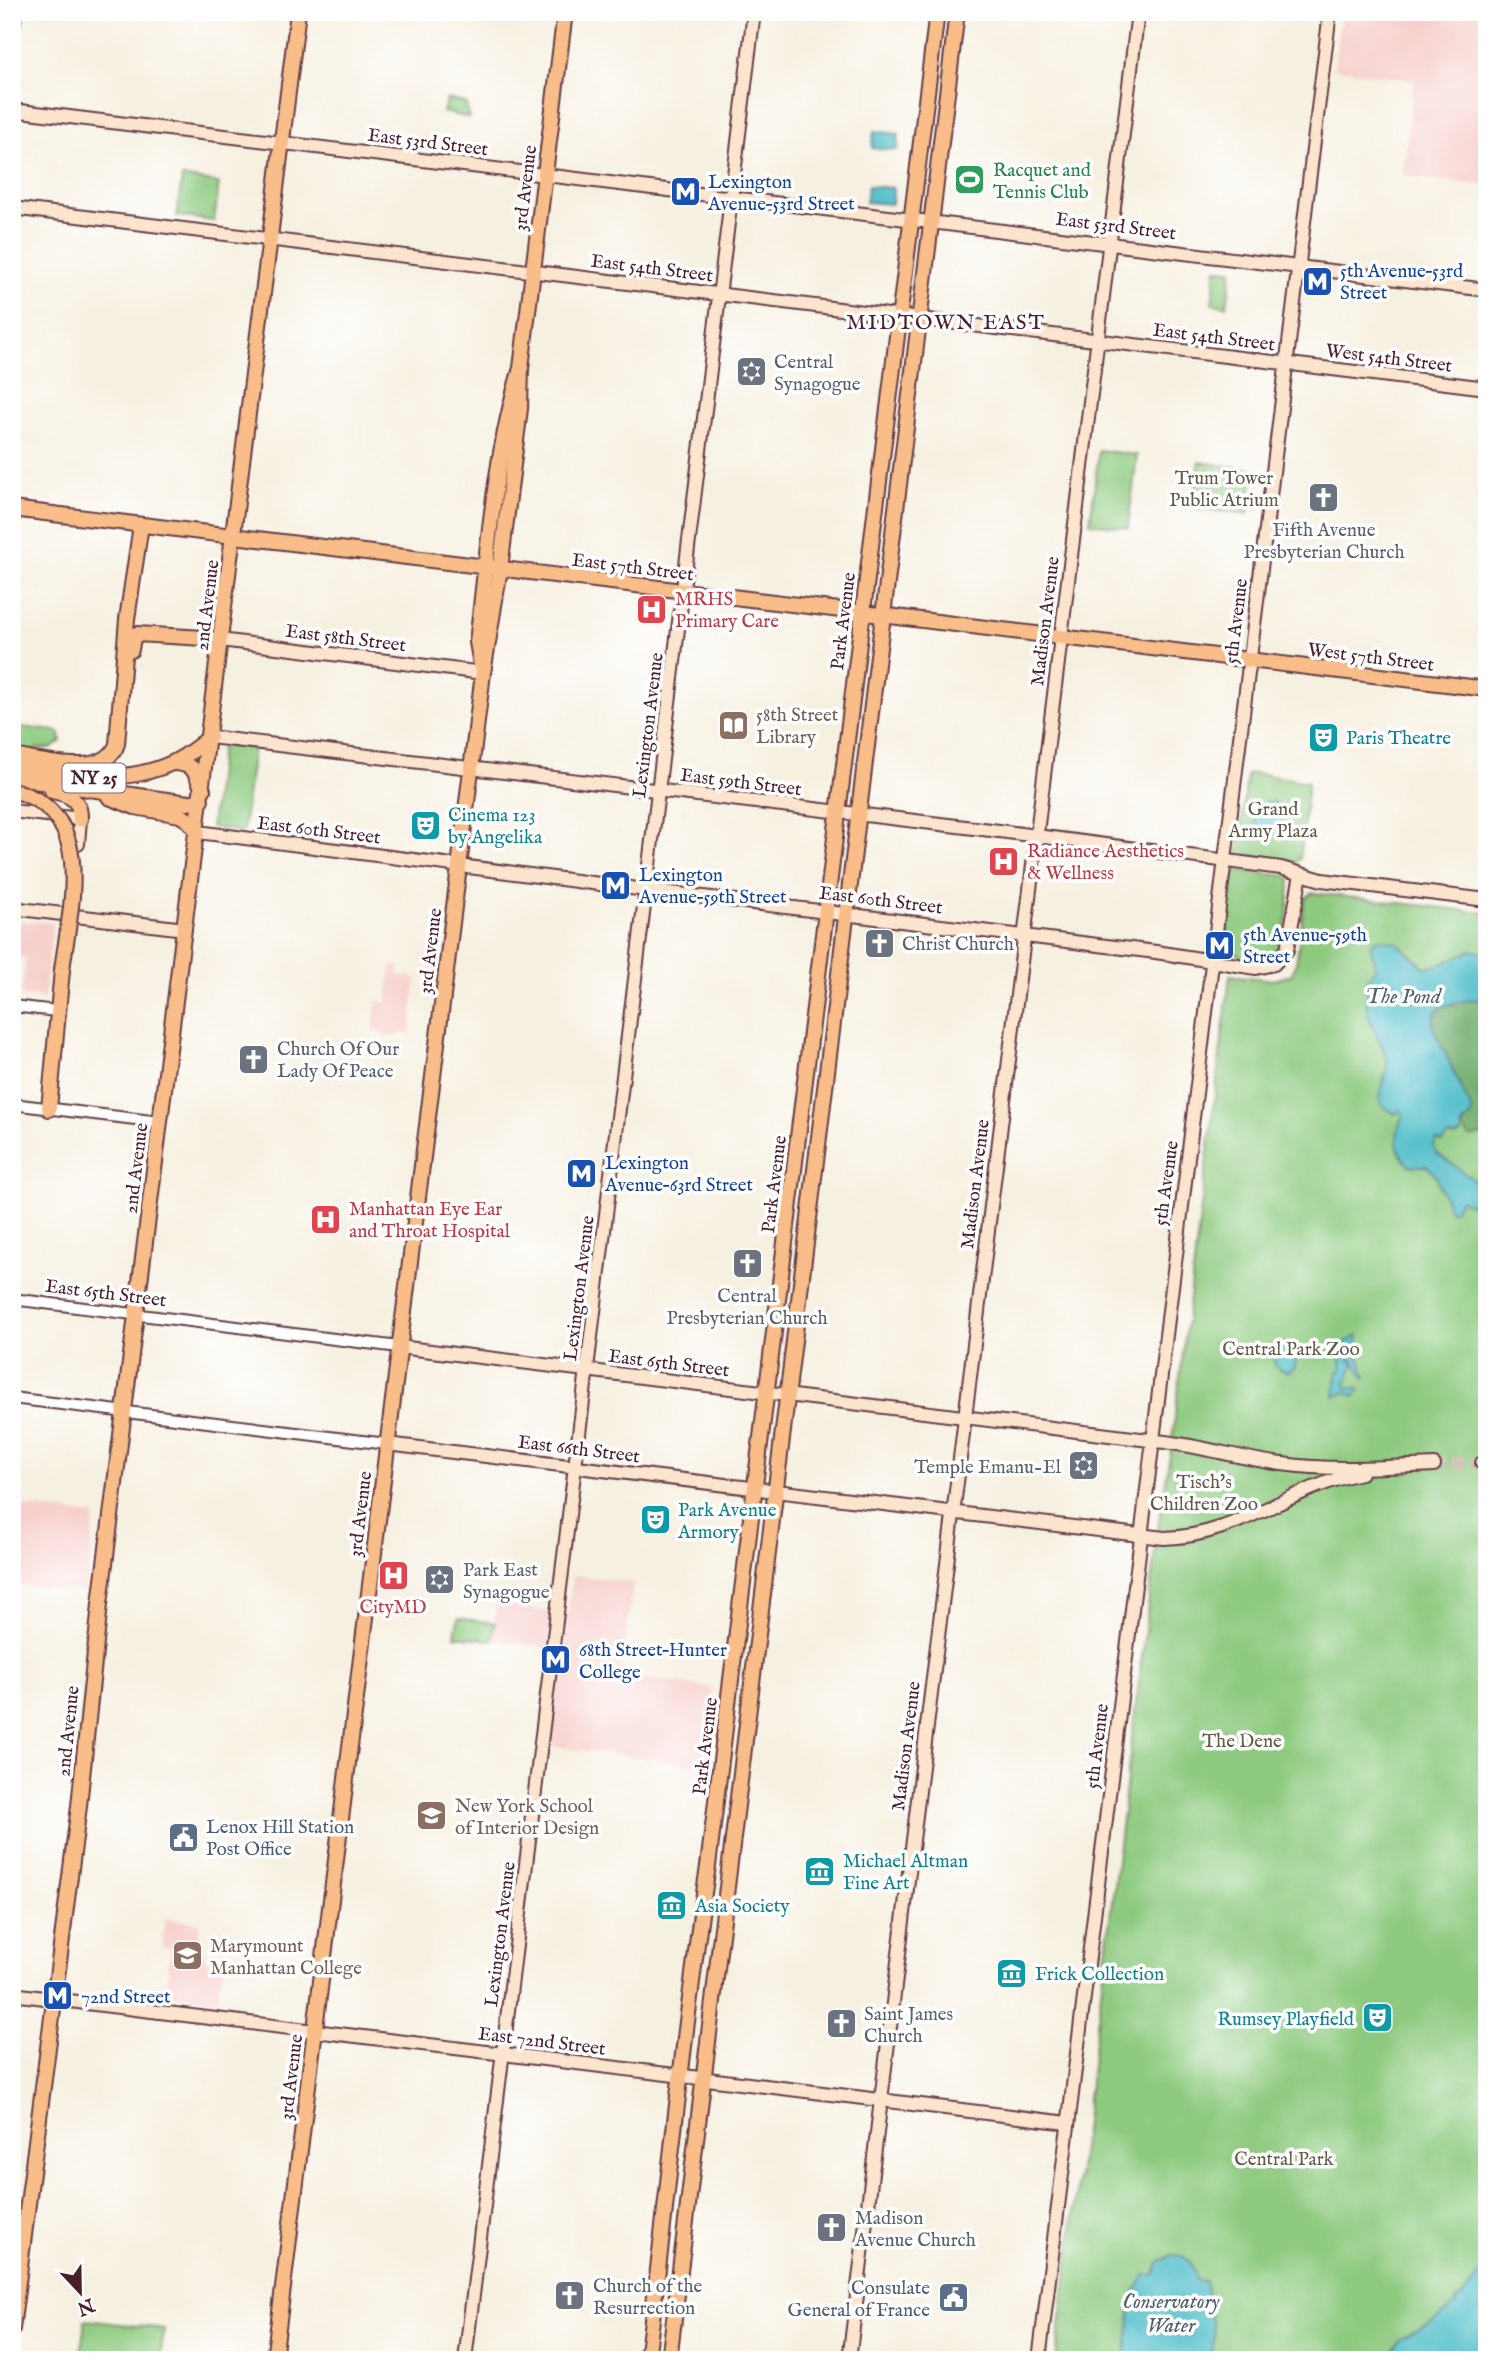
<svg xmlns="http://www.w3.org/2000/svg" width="1499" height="2372" font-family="'IM FELL English',serif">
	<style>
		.built { fill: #f7d0cc }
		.green { fill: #8dca7f; stroke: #6c7455; stroke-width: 2 }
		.forest { fill: #72ae6e; stroke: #5e664c; stroke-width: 2 }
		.water { fill: #52bfca; stroke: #4e6f7a; stroke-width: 2 }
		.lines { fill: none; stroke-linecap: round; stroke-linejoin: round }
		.stream { stroke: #52bfca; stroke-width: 2.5 }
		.secondary-tunnel { stroke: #d4c6bc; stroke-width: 12; stroke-dasharray: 12 6; stroke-linecap: butt }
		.tertiary-casing { stroke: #643e46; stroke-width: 14 }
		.secondary-casing { stroke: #643e46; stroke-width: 16 }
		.primary-casing { stroke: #643e46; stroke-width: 18 }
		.trunk-casing { stroke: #643e46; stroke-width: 18 }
		.tertiary { stroke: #fff; stroke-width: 10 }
		.secondary { stroke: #fce5cf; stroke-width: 12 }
		.primary { stroke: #f8bd88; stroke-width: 14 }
		.trunk { stroke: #f8bd88; stroke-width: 14 }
		.trunk-bridge-casing { stroke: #643e46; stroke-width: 18; stroke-linecap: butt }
		.trunk-bridge { stroke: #f8bd88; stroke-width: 14 }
		.labels { text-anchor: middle; stroke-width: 7; stroke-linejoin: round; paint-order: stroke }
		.shield { fill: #fff; stroke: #80626b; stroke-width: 2 }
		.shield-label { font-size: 18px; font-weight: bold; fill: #4a1f2b }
		.street-label { font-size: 19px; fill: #4a1f2b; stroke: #fff }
		.leisure-label { font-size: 19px; fill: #27864d; stroke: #fff; text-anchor: start }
		.transit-label { font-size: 19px; fill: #164399; stroke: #fff; text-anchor: start }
		.worship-label { font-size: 19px; fill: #5b616d; stroke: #fff; text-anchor: start }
		.park-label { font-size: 19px; fill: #615b48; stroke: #fff }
		.health-label { font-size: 19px; fill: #be3a42; stroke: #fff; text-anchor: start }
		.education-label { font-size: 19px; fill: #785e54; stroke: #fff; text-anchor: start }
		.culture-label { font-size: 19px; fill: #0d838f; stroke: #fff; text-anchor: start }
		.service-label { font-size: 19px; fill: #4e5e75; stroke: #fff; text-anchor: start }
		.neighbourhood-label { font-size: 21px; letter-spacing: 2px; fill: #4a1f2b; stroke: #fff }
		.water-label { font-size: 21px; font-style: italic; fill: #4d5f6b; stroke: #fff }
	</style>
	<rect width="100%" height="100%" fill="#fff"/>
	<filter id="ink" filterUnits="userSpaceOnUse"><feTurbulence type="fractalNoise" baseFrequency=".0143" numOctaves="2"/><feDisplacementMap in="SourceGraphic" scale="14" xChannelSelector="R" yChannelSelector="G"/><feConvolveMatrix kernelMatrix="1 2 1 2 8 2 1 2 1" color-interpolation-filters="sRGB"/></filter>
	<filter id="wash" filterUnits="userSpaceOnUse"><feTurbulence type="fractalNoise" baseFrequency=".00686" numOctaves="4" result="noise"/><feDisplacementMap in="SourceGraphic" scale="28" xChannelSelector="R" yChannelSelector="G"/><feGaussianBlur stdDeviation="1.57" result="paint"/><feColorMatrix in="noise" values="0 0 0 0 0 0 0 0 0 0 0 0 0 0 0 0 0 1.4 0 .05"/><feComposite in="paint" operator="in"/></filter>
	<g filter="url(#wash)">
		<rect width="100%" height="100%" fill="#f6f0e0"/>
		<g class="built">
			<path d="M1341 12H1487V186L1403 176 1414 80 1335 69 1334 65Z"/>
			<path d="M12 918 30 922V921L53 923 44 998 21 995 26 958 12 956Z"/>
			<path d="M391 965 399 966 398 975 416 978 410 1034 401 1032V1035L390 1037 373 1031 377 1001 387 1002Z"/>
			<path d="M12 1505 95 1515 86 1592 12 1584Z"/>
			<path d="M573 1575 633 1583 621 1676 713 1688 703 1766 549 1746 561 1649 492 1640 497 1605 568 1614Z"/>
			<path d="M165 1918 200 1923 197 1951 205 1952 204 1960 223 1962 218 2000 165 1994 171 1949 162 1947Z"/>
		</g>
		<g class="green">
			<path d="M447 99 466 103 469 118 443 112Z"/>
			<path d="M182 177 219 183 214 221 177 216Z"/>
			<path d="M1216 269 1232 270 1227 306 1212 304Z"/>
			<path d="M1099 450 1137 455 1128 528 1090 523Z"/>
			<path d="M1199 462 1254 469 1248 514 1193 508Z"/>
			<path d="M12 726 55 731 60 734 61 741 52 748 35 749V754L12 750Z"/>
			<path d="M225 745 253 748 243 832 211 827 221 747Z"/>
			<path d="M1253 773 1308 782 1300 859 1296 862 1238 854 1247 775Z"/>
			<path d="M1236 870 1286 876 1290 879C1289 896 1288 927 1281 943 1272 965 1240 967 1230 944 1224 931 1231 883 1236 870Z"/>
			<path d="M1312 893 1487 913V2360H1056L1157 1533 1171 1449 1230 975 1274 980 1291 975 1296 964 1305 899Z"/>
			<path d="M458 1618 495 1623 492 1640 455 1636Z"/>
			<path d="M85 2320 164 2329 160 2360H80Z"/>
		</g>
		<path class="forest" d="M1475 998 1487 999V1134L1470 1137 1462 1127 1472 1111 1434 1029 1433 1018 1441 1007Z"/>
		<g class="water">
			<path d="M874 131 899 134 897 150 872 148Z"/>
			<path d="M868 186 893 188 892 204 866 202Z"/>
			<path d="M1267 801 1275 802 1279 811 1284 812 1282 827 1268 829 1255 824 1257 809H1262Z"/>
			<path d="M1380 939 1397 943 1424 967 1437 966 1472 950 1487 954V999C1477 998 1442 1003 1436 1012 1432 1017 1433 1023 1434 1029L1472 1111 1471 1117 1462 1124 1461 1134 1455 1137 1449 1136 1442 1142 1436 1140 1434 1148 1438 1154 1474 1180 1483 1197 1481 1202 1469 1204 1460 1200 1455 1209 1450 1211 1435 1174 1427 1166H1410C1393 1151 1395 1133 1403 1114L1400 1111 1395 1114 1383 1106 1380 1101 1382 1084 1387 1070V1058L1367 1012V979C1384 963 1370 960 1371 943Z"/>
			<path d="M1359 1335 1356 1348 1366 1377 1364 1378 1351 1357 1349 1349 1348 1357 1354 1365 1346 1384 1348 1388H1358L1360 1390 1354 1396 1346 1392 1335 1397 1337 1372 1341 1370V1345Z"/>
			<path d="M1284 1343 1292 1345 1297 1351 1295 1367 1289 1372 1280 1370 1274 1364 1276 1349Z"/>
			<path d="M1172 2255C1188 2254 1194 2265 1196 2280L1205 2281 1214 2335 1212 2357 1211 2360H1125L1133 2295 1145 2274 1154 2275 1160 2261Z"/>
			<path d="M1487 2264V2356L1485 2360H1389L1399 2340 1430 2324 1457 2304 1456 2301 1465 2293Z"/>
		</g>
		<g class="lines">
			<path class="stream" d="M455 12 458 13"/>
		</g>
	</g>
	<g filter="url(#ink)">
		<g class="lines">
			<path class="secondary-tunnel" d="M1434 1465 1482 1463"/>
			<defs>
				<g id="tertiary">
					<path d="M12 1006 57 1011"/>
					<path d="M12 1104 160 1122"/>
					<path d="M12 1299 399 1347"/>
					<path d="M12 1398 387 1444"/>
				</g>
				<g id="secondary">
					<path d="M12 110 1487 290"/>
					<path d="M12 208 1487 388"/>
					<path d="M204 638 483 673"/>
					<path d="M210 737 999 831 1281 868 1322 880 1487 900"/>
					<path d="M12 811 80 819 78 844"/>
					<path d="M198 832 646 890 1156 952 1256 968 1274 964 1287 950 1301 874"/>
					<path d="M12 908 62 914"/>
					<path d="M76 916 185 929"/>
					<path d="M399 1347 1165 1442C1205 1447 1243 1459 1282 1464 1332 1471 1384 1467 1434 1465"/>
					<path d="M387 1444 1164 1538C1236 1537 1291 1487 1361 1473"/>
					<path d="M1482 1463H1487"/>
					<path d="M12 1994 1068 2123"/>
					<path d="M465 2360 754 12"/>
					<path d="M849 2360 1138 12"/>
					<path d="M1039 2360 1330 12"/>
				</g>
				<g id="primary">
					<path d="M12 29 14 12"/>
					<path d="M12 509 1487 689"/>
					<path d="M481 665 477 642C488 551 494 456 521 368L565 12"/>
					<path d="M12 2329 79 1806 100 1604 298 12"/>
					<path d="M274 2360 483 673 500 569 520 409 521 368"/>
					<path d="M647 2360C668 2195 683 2030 708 1866L937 12"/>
					<path d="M669 2360 957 12"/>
				</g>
				<g id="trunk">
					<path d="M131 650 133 637 137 634 204 638"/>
					<path d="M12 756C41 760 105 780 117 744L127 619 141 525"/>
					<path d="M174 763C195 764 195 772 203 790"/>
					<path d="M12 768C66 775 122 787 174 762 187 756 199 746 210 737"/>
					<path d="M12 778 188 803 201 800"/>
					<path d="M52 791C69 794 81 800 80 819"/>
					<path d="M109 797 135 807 180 815 188 820 198 832"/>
					<path d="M49 1109 62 970"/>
				</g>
			</defs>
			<use href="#tertiary" class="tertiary-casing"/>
			<use href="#secondary" class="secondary-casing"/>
			<use href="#primary" class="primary-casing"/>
			<use href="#trunk" class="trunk-casing"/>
			<use href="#tertiary" class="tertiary"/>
			<use href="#secondary" class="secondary"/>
			<use href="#primary" class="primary"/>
			<use href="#trunk" class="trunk"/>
			<defs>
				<path id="trunk-bridge" d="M12 790C98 812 70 906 62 970"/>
			</defs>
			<use href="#trunk-bridge" class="trunk-bridge-casing"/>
			<use href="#trunk-bridge" class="trunk-bridge"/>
		</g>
	</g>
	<defs>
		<symbol id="stadium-square" viewBox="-11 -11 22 22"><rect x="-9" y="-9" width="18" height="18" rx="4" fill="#2e9e5b" stroke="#fff"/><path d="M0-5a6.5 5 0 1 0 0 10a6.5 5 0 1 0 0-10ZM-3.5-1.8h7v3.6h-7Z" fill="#fff"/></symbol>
		<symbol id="metro-square" viewBox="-11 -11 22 22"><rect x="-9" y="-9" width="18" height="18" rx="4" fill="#1a4fb4" stroke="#fff"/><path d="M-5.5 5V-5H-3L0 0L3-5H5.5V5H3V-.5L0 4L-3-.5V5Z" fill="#fff"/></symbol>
		<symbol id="synagogue-square" viewBox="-11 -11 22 22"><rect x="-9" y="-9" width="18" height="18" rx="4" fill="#6b7280" stroke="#fff"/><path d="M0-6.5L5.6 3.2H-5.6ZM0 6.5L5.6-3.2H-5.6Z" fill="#fff"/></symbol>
		<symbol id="church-square" viewBox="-11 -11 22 22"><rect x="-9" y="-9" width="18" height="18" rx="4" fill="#6b7280" stroke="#fff"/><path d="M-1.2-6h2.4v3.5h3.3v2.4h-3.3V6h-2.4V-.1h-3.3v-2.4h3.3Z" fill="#fff"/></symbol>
		<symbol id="hospital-square" viewBox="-11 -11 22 22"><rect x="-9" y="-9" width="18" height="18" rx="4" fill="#e0444e" stroke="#fff"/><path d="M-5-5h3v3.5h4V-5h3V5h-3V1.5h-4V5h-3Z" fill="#fff"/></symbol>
		<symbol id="library-square" viewBox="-11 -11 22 22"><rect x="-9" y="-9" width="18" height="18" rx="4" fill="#8d6e63" stroke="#fff"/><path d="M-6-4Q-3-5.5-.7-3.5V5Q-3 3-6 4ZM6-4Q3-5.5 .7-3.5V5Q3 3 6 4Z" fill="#fff"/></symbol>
		<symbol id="theatre-square" viewBox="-11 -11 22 22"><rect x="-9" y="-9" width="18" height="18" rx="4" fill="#0f9aa8" stroke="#fff"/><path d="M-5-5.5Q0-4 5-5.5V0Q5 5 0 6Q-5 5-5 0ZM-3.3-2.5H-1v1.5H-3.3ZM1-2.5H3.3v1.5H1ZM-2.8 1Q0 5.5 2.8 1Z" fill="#fff"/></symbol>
		<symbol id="university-square" viewBox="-11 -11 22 22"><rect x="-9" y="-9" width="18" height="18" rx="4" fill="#8d6e63" stroke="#fff"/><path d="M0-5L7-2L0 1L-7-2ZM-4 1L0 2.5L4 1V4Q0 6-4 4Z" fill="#fff"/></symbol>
		<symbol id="civic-square" viewBox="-11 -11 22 22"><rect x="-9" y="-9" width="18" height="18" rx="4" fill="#5c6f8a" stroke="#fff"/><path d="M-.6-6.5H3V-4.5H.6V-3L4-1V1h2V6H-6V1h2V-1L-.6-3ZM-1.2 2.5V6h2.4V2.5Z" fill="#fff"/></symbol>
		<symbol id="museum-square" viewBox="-11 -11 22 22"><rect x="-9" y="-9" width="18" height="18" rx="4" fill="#0f9aa8" stroke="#fff"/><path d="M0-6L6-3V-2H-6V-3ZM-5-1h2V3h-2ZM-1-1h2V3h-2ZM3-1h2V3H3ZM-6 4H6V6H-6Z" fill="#fff"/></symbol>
	</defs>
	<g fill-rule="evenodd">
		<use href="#stadium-square" x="952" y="162" width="35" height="35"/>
		<use href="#metro-square" x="668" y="174" width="35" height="35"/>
		<use href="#metro-square" x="1300" y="264" width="35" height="35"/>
		<use href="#synagogue-square" x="734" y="354" width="35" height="35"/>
		<use href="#church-square" x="1306" y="480" width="35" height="35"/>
		<use href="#hospital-square" x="634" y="592" width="35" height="35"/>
		<use href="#library-square" x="716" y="708" width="35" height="35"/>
		<use href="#theatre-square" x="1306" y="720" width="35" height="35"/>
		<use href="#theatre-square" x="408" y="808" width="35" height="35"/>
		<use href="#hospital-square" x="986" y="844" width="35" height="35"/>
		<use href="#metro-square" x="598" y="868" width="35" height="35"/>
		<use href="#church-square" x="862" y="926" width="35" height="35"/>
		<use href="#metro-square" x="1202" y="928" width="35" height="35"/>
		<use href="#church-square" x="236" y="1042" width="35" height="35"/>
		<use href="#metro-square" x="564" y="1156" width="35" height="35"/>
		<use href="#hospital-square" x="308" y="1202" width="35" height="35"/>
		<use href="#church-square" x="730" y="1246" width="35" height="35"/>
		<use href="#synagogue-square" x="1066" y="1448" width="35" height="35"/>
		<use href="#theatre-square" x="638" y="1502" width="35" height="35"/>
		<use href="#hospital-square" x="376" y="1558" width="35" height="35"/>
		<use href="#synagogue-square" x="422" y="1562" width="35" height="35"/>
		<use href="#metro-square" x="538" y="1642" width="35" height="35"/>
		<use href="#university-square" x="414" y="1798" width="35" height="35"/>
		<use href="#civic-square" x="166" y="1820" width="35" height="35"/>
		<use href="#museum-square" x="802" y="1854" width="35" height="35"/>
		<use href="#museum-square" x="654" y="1888" width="35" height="35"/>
		<use href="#university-square" x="170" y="1938" width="35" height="35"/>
		<use href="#museum-square" x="994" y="1956" width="35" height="35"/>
		<use href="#metro-square" x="40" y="1978" width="35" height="35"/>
		<use href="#theatre-square" x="1360" y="2000" width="35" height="35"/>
		<use href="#church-square" x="824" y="2006" width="35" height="35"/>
		<use href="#church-square" x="814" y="2210" width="35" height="35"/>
		<use href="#church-square" x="552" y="2278" width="35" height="35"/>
		<use href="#civic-square" x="936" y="2280" width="35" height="35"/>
	</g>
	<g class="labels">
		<rect class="shield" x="62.5" y="763.5" width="63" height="29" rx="5"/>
		<g class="shield-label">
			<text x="94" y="784">NY 25</text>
		</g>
		<g class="street-label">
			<text transform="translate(428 141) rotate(7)" y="7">East 53rd Street</text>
			<text transform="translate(524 188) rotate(-83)" y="7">3rd Avenue</text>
			<text transform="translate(1116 225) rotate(7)" y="7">East 53rd Street</text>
			<text transform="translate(652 267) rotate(7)" y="7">East 54th Street</text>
			<text transform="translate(1214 336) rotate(7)" y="7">East 54th Street</text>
			<text transform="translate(1389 357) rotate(7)" y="7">West 54th Street</text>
			<text transform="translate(633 566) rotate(7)" y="7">East 57th Street</text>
			<text transform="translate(206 605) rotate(-83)" y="7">2nd Avenue</text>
			<text transform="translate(842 621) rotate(-83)" y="7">Park Avenue</text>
			<text transform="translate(1044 621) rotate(-83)" y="7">Madison Avenue</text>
			<text transform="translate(1235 621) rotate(-83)" y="7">5th Avenue</text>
			<text transform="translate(346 637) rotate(7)" y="7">East 58th Street</text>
			<text transform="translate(1371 656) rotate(7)" y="7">West 57th Street</text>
			<text transform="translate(647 725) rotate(-83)" y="7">Lexington Avenue</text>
			<text transform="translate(741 781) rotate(7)" y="7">East 59th Street</text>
			<text transform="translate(319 829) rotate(7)" y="7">East 60th Street</text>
			<text transform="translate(881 899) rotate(7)" y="7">East 60th Street</text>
			<text transform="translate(429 951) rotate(-83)" y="7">3rd Avenue</text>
			<text transform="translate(135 1168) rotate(-83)" y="7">2nd Avenue</text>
			<text transform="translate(1165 1183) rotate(-82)" y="7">5th Avenue</text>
			<text transform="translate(773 1184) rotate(-83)" y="7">Park Avenue</text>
			<text transform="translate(974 1184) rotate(-83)" y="7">Madison Avenue</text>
			<text transform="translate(578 1288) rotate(-83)" y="7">Lexington Avenue</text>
			<text transform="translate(106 1292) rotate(7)" y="7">East 65th Street</text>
			<text transform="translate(669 1362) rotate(7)" y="7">East 65th Street</text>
			<text transform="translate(579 1448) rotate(7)" y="7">East 66th Street</text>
			<text transform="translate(359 1514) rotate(-83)" y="7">3rd Avenue</text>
			<text transform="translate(67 1731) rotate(-84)" y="7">2nd Avenue</text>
			<text transform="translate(704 1746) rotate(-83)" y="7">Park Avenue</text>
			<text transform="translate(905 1746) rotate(-83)" y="7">Madison Avenue</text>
			<text transform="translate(1096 1746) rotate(-83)" y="7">5th Avenue</text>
			<text transform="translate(499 1934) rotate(-83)" y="7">Lexington Avenue</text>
			<text transform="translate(542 2040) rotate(7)" y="7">East 72nd Street</text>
			<text transform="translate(290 2077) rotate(-83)" y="7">3rd Avenue</text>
		</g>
		<g class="leisure-label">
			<text x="993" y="176">Racquet and<tspan x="993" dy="22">Tennis Club</tspan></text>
		</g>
		<g class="transit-label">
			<text x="708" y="188">Lexington<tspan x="708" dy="22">Avenue–53rd Street</tspan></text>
			<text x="1340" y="277">5th Avenue–53rd<tspan x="1340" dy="22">Street</tspan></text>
			<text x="639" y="881">Lexington<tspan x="639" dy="22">Avenue–59th Street</tspan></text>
			<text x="1243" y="941">5th Avenue–59th<tspan x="1243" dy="22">Street</tspan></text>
			<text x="605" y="1169">Lexington<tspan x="605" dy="22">Avenue–63rd Street</tspan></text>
			<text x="579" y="1656">68th Street–Hunter<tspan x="579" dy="22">College</tspan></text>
			<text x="81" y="2003">72nd Street</text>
		</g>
		<g class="worship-label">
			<text x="774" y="368">Central<tspan x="774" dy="22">Synagogue</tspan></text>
			<text x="1324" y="536" text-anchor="middle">Fifth Avenue<tspan x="1324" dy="22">Presbyterian Church</tspan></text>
			<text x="902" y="950">Christ Church</text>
			<text x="277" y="1055">Church Of Our<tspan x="277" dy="22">Lady Of Peace</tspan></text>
			<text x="747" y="1302" text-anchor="middle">Central<tspan x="747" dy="22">Presbyterian Church</tspan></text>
			<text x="1061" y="1473" text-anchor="end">Temple Emanu-El</text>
			<text x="463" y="1576">Park East<tspan x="463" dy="22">Synagogue</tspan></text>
			<text x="864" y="2020">Saint James<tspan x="864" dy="22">Church</tspan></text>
			<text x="855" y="2224">Madison<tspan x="855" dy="22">Avenue Church</tspan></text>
			<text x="593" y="2292">Church of the<tspan x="593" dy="22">Resurrection</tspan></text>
		</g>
		<g class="park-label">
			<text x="1224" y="484">Trum Tower<tspan x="1224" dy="22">Public Atrium</tspan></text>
			<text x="1273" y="815">Grand<tspan x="1273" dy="22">Army Plaza</tspan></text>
			<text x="1291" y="1355">Central Park Zoo</text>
			<text x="1204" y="1488">Tisch's<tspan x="1204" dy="22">Children Zoo</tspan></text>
			<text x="1242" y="1747">The Dene</text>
			<text x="1284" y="2165">Central Park</text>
		</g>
		<g class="health-label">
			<text x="675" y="605">MRHS<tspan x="675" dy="22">Primary Care</tspan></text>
			<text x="1027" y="857">Radiance Aesthetics<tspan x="1027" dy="22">&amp; Wellness</tspan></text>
			<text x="349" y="1215">Manhattan Eye Ear<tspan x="349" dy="22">and Throat Hospital</tspan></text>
			<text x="393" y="1613" text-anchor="middle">CityMD</text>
		</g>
		<g class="education-label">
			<text x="756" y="721">58th Street<tspan x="756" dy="22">Library</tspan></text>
			<text x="455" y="1812">New York School<tspan x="455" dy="22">of Interior Design</tspan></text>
			<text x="210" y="1952">Marymount<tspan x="210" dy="22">Manhattan College</tspan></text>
		</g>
		<g class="culture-label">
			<text x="1346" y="744">Paris Theatre</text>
			<text x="448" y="821">Cinema 123<tspan x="448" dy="22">by Angelika</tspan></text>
			<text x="678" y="1516">Park Avenue<tspan x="678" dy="22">Armory</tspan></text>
			<text x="843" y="1867">Michael Altman<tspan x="843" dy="22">Fine Art</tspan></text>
			<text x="695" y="1912">Asia Society</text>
			<text x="1035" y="1980">Frick Collection</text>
			<text x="1354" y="2025" text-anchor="end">Rumsey Playfield</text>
		</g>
		<g class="service-label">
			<text x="206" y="1833">Lenox Hill Station<tspan x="206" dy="22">Post Office</tspan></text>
			<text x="930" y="2294" text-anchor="end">Consulate<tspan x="930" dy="22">General of France</tspan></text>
		</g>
		<g class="neighbourhood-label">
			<text x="946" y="329">MIDTOWN EAST</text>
		</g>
		<g class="water-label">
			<text x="1403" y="1003">The Pond</text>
			<text x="1171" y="2308">Conservatory<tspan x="1171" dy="24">Water</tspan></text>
		</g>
	</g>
	<rect width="1499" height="2372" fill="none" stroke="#fff" stroke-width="42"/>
	<g transform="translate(80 2292) rotate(158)" stroke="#ffffff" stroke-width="5" paint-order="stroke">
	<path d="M0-5L12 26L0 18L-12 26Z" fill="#4a1f2b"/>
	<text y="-10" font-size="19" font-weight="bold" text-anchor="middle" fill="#4a1f2b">N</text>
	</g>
</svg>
